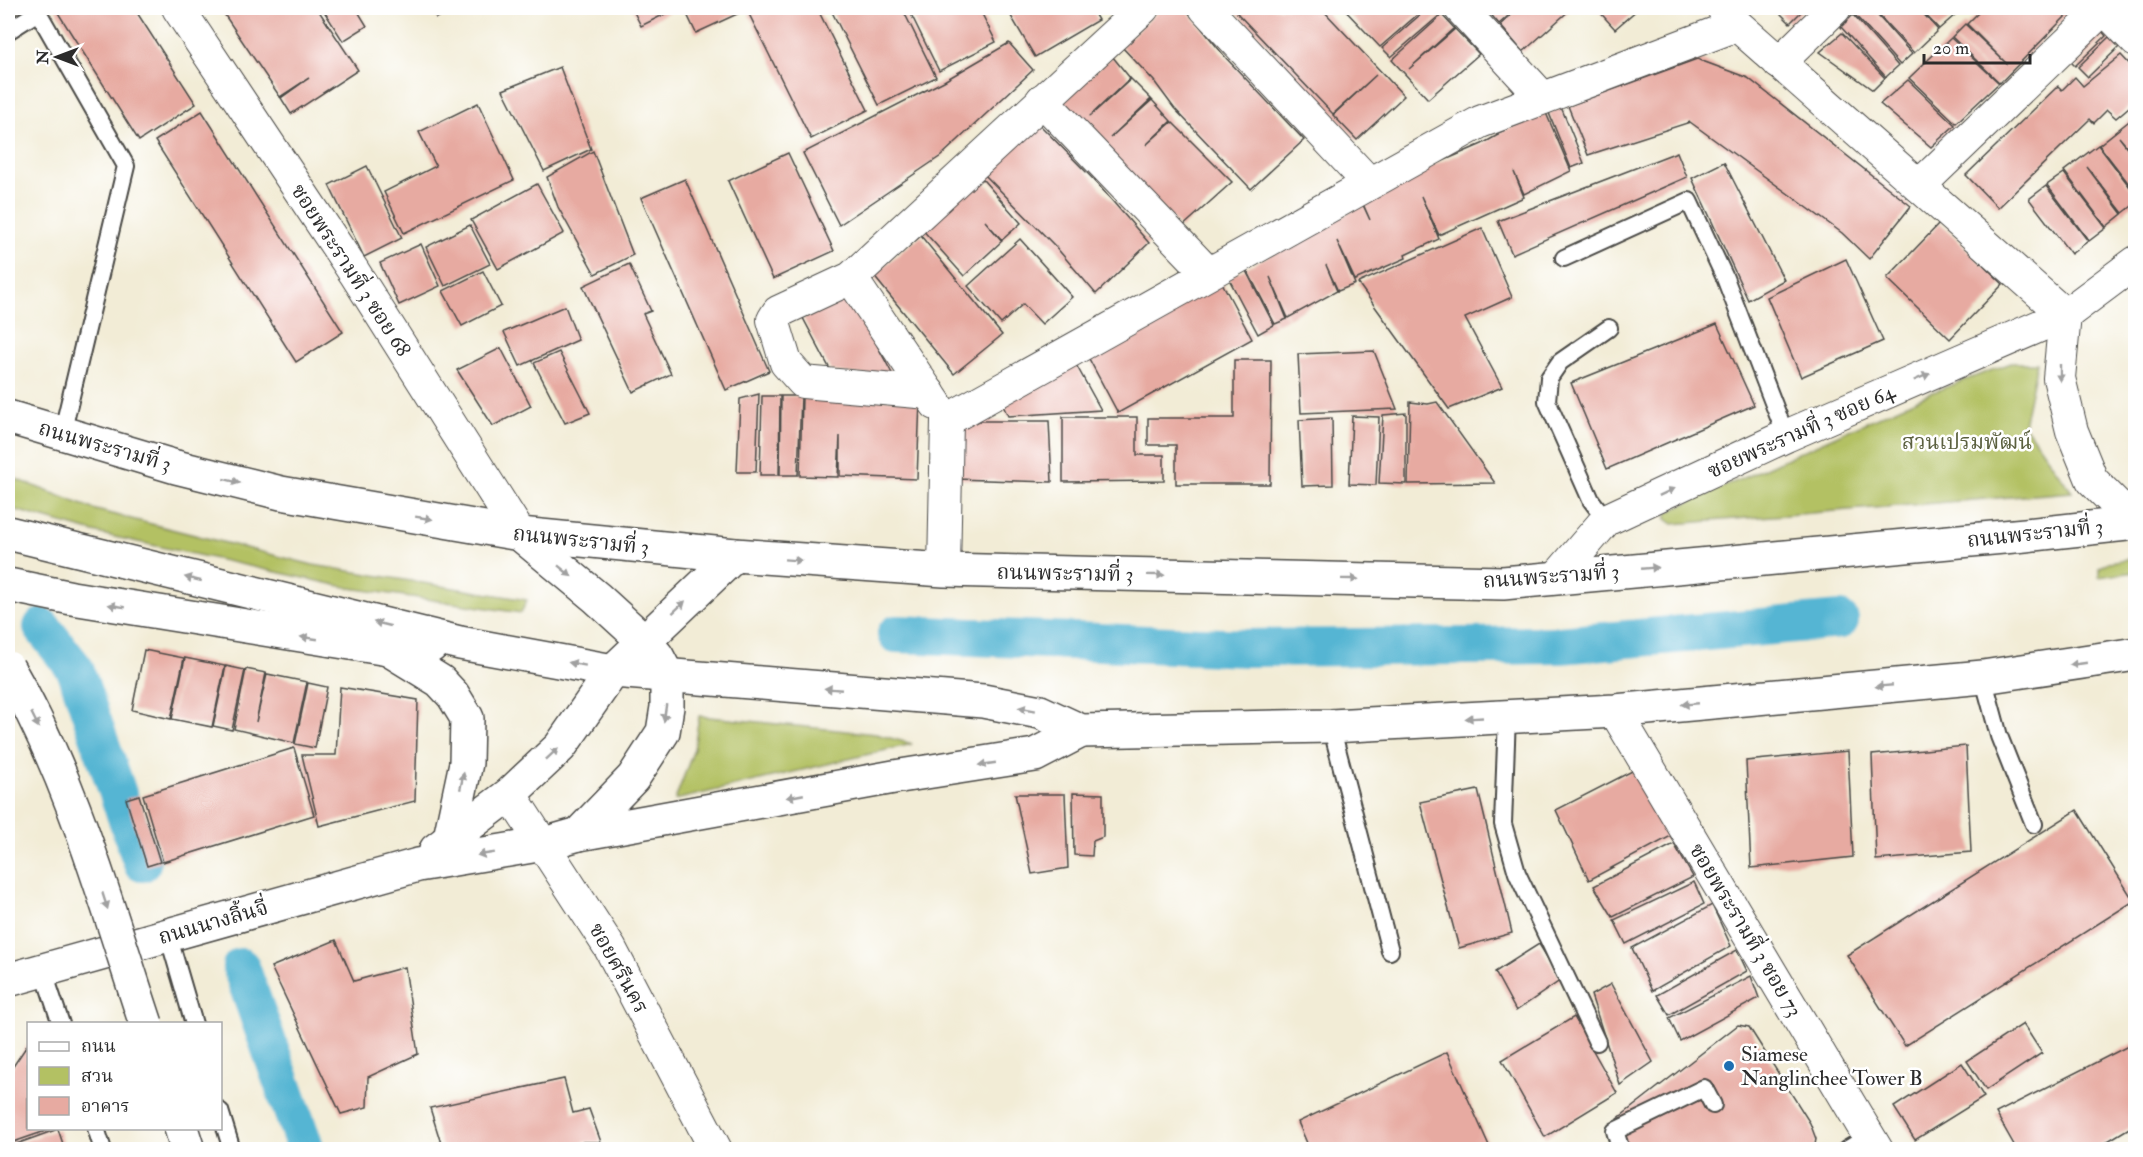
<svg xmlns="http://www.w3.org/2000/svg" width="2143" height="1157" font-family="'IM FELL Double Pica','Noto Serif Thai',serif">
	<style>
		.green { fill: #b3c163; stroke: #6f7647; stroke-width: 1.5 }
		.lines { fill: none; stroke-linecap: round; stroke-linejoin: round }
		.canal { stroke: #55b5d3; stroke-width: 38 }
		.building { fill: #e7aaa1 }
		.lane-casing { stroke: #494845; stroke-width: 20 }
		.street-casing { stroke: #494845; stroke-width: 34 }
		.secondary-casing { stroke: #494845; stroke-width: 36 }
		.primary-casing { stroke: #494845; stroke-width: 36 }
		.lane { stroke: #fff; stroke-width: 16 }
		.street { stroke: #fff; stroke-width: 32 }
		.secondary { stroke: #fff; stroke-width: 33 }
		.primary { stroke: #fff; stroke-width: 33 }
		.primary-bridge-casing { stroke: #494845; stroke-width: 36; stroke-linecap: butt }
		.primary-bridge { stroke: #fff; stroke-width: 33 }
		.oneway { fill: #a0a0a0 }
		.poi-dot { fill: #1f6fb2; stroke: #fff; stroke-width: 2 }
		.labels { text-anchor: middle; stroke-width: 5; stroke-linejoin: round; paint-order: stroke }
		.street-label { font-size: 21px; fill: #2b2b2b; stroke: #fff }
		.park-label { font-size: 21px; fill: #5b603f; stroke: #fff }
		.poi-label { font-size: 21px; fill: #2b2b2b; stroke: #fff; text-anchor: start }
	</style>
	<rect width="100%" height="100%" fill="#fff"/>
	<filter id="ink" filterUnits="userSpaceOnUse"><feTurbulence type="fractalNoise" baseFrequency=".0167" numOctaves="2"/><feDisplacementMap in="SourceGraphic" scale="12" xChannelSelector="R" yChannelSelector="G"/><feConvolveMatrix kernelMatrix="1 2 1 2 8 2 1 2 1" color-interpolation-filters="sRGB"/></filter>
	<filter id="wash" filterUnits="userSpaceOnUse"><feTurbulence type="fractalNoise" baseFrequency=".008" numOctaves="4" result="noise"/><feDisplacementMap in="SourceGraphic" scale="24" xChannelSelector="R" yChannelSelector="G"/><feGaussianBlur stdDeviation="1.35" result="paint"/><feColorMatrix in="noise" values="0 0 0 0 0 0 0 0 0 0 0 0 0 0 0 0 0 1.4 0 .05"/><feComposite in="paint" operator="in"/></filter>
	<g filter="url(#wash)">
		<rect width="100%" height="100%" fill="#f2ecd6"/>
		<g class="green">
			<path d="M2011 363H2037L2024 425 2072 492 1673 524 1666 519 1668 512 1933 392Z"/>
			<path d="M8 476 96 510 313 565 527 600 521 613 350 588 101 534 8 508Z"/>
			<path d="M2135 558V572L2099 577V568L2109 562Z"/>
			<path d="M699 716 876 734 912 744 675 800 694 749Z"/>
		</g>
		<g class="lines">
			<g class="canal">
				<path d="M42 627 75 669 142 863"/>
				<path d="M896 634 1247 648 1560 645 1840 620"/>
				<path d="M241 967 306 1150"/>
			</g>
		</g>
		<g id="blocks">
			<g class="building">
				<path d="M8 8H24L8 17Z"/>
				<path d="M55 8H134L196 104 139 141Z"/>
				<path d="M220 8H317L358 70 291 114 281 98 309 78 280 97Z"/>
				<path d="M322 8H356L367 26 343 41Z"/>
				<path d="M431 8H456L436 18Z"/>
				<path d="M632 8H677L641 26Z"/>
				<path d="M684 8H747L748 9 696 33Z"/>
				<path d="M762 8H817L868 110 811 139 749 14Z"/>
				<path d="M830 8H902L936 77 879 105Z"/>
				<path d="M908 8H979L996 42 939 71Z"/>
				<path d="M1013 8H1091L1098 20 1035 57 1008 11Z"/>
				<path d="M1162 8H1185L1226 58 1304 140 1251 189 1174 108 1154 81 1121 46Z"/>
				<path d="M1243 8H1321L1404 96 1357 140 1333 115 1376 75 1333 114 1237 13Z"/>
				<path d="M1343 8H1425L1380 47Z"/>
				<path d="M1428 8H1434L1440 15 1391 57 1382 48Z"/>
				<path d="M1492 8H1517L1499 24 1488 11Z"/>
				<path d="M1519 8H1572L1523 52 1500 25Z"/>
				<path d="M1596 8H1639L1615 29Z"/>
				<path d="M1775 8H1805L1790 23Z"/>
				<path d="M1863 8H1871L1912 54 1900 65 1855 15Z"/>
				<path d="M1872 8H1918L1938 30 1914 53Z"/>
				<path d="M1919 8H1963L1939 29Z"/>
				<path d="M1983 8H2062L2068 14 2000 83 1952 37 1965 24 2007 64 1967 24Z"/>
				<path d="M1442 15 1454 28 1409 69 1455 29 1479 54 1428 99 1392 60Z"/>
				<path d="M1853 15 1898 66 1886 77 1841 27Z"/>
				<path d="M2097 25 2106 36 2075 66 2065 56Z"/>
				<path d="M1842 33 1885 78 1873 90 1820 52Z"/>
				<path d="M2109 37 2119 47 2088 77 2078 67Z"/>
				<path d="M1951 38 1999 83 1956 123 1909 78Z"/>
				<path d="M1009 43 1033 70 941 156 839 225 803 153 944 81Z"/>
				<path d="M2121 55 2136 71V101L2116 118 2107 110 2094 123 2090 119 1998 208 1966 175 2058 86 2062 90 2075 77 2083 86Z"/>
				<path d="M1112 56 1130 78 1089 117 1131 79 1151 99 1110 138 1152 100 1171 121 1146 145 1172 122 1232 182 1181 228 1062 102Z"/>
				<path d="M1697 59 1748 78 1911 206 1869 259 1842 233 1690 122 1588 155 1568 106Z"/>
				<path d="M560 67 591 149 544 171 503 90Z"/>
				<path d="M1908 80 1955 125 1931 147 1880 104Z"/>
				<path d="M478 103 514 180 404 233 384 192 436 166 419 132Z"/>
				<path d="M1561 107 1584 163 1571 168 1549 113Z"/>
				<path d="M202 111 343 332 296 362 155 141Z"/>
				<path d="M1546 113 1571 171 1524 194 1514 172 1524 197 1439 235 1421 196 1439 239 1405 255 1406 258 1355 280 1337 241 1355 284 1338 291 1326 265 1337 291 1288 318 1270 277 1287 319 1275 324 1246 268 1363 205 1370 220 1363 204 1380 196 1379 193 1413 174 1482 144 1498 135V133Z"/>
				<path d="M2133 118 2136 119V157L2119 137 2136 159V193L2099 145Z"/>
				<path d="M1036 121 1094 180 1149 243 1096 294 1055 246 982 172Z"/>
				<path d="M2098 145 2136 195V203L2123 213 2087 167 2122 214 2106 227 2064 171Z"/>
				<path d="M593 151 633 255 595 274 558 207 547 177Z"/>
				<path d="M1677 152 1687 177 1512 254 1498 221Z"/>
				<path d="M788 153 834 251 773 279 728 181Z"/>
				<path d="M1724 162 1784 280 1748 300 1692 178Z"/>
				<path d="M367 166 402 238 364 257 329 185Z"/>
				<path d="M977 173 1021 223 1002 240 985 221 1002 241 964 276 920 227Z"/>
				<path d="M2064 173 2106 228 2089 241 2047 185Z"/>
				<path d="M685 179 769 371 726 390 641 198Z"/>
				<path d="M537 184 564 233 498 269 471 220Z"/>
				<path d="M2046 186 2088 241 2071 254 2029 199Z"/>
				<path d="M1940 223 2003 284 1950 339 1887 278Z"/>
				<path d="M470 225 490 264 445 286 426 247Z"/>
				<path d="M1482 228 1512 297 1465 318 1502 387 1449 409 1358 283Z"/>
				<path d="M921 236 1002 335 954 374 873 275Z"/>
				<path d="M1020 239 1072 297 1042 324 1023 304 1001 324 968 286Z"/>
				<path d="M421 244 440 286 399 305 380 263Z"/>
				<path d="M1846 259 1883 341 1801 377 1767 297Z"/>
				<path d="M629 264 651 311 643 314 671 374 633 392 583 286Z"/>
				<path d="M1245 269 1274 325 1258 334 1228 277Z"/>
				<path d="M483 271 501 306 462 326 443 291Z"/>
				<path d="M1220 279 1252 339 1118 413 1086 353Z"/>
				<path d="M849 293 895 379 831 371 803 318Z"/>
				<path d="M565 306 578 340 520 366 504 332Z"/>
				<path d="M1717 324 1754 405 1607 469 1571 383Z"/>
				<path d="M501 348 531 406 493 426 457 370Z"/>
				<path d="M1374 351 1397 409 1301 413 1298 354Z"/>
				<path d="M559 352 590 413 565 423 534 363Z"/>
				<path d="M1234 360H1271L1270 484H1176V445H1148V418H1234Z"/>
				<path d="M1074 361 1101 410 1008 416 999 397Z"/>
				<path d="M759 394 756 472H737L740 399Z"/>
				<path d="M762 396H780L779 475H760Z"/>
				<path d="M781 396H801L798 475H780Z"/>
				<path d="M802 398 920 400 917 479 840 476V436L838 477 800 476Z"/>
				<path d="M1410 402 1428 404 1437 402 1495 483 1408 484Z"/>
				<path d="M1406 413V484L1379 483 1383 415Z"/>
				<path d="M1352 416 1379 417 1376 485 1349 484Z"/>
				<path d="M1063 417H1137V455H1164V481L1063 482Z"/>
				<path d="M1332 418 1333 485 1302 486 1299 420Z"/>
				<path d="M959 421H1049L1052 482 956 479Z"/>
				<path d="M144 650 184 658 171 719 132 710Z"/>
				<path d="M185 658 225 666 212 727 172 719Z"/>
				<path d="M226 666 245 670 232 730 213 726Z"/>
				<path d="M246 669 266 673 256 722 267 674 307 682 294 743 234 729Z"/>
				<path d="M308 683 327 687 315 748 295 744Z"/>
				<path d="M340 687 418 700 415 801 319 826 302 755H336Z"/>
				<path d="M1966 746 1971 852 1876 860 1872 755Z"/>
				<path d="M294 748 314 815 163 862 143 795Z"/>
				<path d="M1848 751 1853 857 1751 868 1746 761Z"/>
				<path d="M1638 768 1673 835 1589 880 1556 810Z"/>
				<path d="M1478 790 1512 933 1459 948 1420 802Z"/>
				<path d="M1073 793 1103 794V837L1093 841 1092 856 1074 855Z"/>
				<path d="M1015 794H1065L1068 868 1032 874Z"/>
				<path d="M139 795 160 862 147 866 126 799Z"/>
				<path d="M2077 810 2134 901 1905 1046 1847 955Z"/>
				<path d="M1674 844 1693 877 1613 917 1594 886Z"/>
				<path d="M1694 882 1704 904 1626 944 1614 920Z"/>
				<path d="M1712 905 1731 946 1652 991 1632 948Z"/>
				<path d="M336 940 354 981 405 967 418 1054 368 1077 367 1107 341 1114 271 967Z"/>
				<path d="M1539 944 1561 980 1516 1011 1495 972Z"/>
				<path d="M1737 950 1747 971 1669 1015 1657 995Z"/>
				<path d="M1751 976 1759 998 1680 1041 1669 1018Z"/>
				<path d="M1611 984 1653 1062 1620 1085 1591 995Z"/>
				<path d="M1574 1017 1617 1093 1545 1137 1502 1060Z"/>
				<path d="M2023 1024 2042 1053 1986 1090 1967 1061Z"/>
				<path d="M1738 1025 1749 1027 1810 1123 1816 1139 1814 1150H1624L1617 1119Z"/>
				<path d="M2136 1042V1124L2093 1150H2017L1996 1113Z"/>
				<path d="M28 1044V1128L51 1129 8 1144V1074Z"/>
				<path d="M1447 1052 1491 1150H1310L1298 1122Z"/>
				<path d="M1962 1063 1984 1097 1915 1140 1894 1107Z"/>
				<path d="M564 1079 573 1113 589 1109 601 1142H583L584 1150H443L430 1108Z"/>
				<path d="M58 1129 65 1150H8V1147Z"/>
			</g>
		</g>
	</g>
	<g filter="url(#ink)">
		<use href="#blocks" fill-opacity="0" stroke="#494845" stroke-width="1.5"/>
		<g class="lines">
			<defs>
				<g id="lane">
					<path d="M8 31 38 12 126 166 62 434"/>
					<path d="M1564 258 1689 201 1725 278 1786 436"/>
					<path d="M1606 520 1591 500 1547 401 1549 378 1560 362 1609 328"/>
					<path d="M1983 677 1999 736 2034 824"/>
					<path d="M1507 716 1503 824 1517 873 1597 1042"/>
					<path d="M1331 726 1390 951"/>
					<path d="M168 935 194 1024"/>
					<path d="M43 970 61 1024"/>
					<path d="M220 1111 232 1150"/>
					<path d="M96 1128 103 1150"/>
					<path d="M1621 1150 1615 1131 1704 1088 1713 1105"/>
					<path d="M1846 1150 1869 1136"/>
				</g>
				<g id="street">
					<path d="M178 8 354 272 520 534"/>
					<path d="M1205 8 1369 183"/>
					<path d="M1460 8 1543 98"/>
					<path d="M2104 8 2136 41"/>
					<path d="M1724 10 1737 25 2065 315"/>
					<path d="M1779 63 1835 8"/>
					<path d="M1042 100 1208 273"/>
					<path d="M1919 186 2104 8"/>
					<path d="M851 278 936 404"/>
					<path d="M2065 315 2059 378 2072 431 2092 480 2135 523"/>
					<path d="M929 393 803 382 786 363 773 320 778 312 851 278 1143 8"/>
					<path d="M947 420 1480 122 1737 25"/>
					<path d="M944 570 947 420"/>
					<path d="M1557 577 1606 520 1786 436 2065 315 2136 262"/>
					<path d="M1615 711 1877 1150"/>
					<path d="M510 794 610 948 716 1150"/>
				</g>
				<g id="secondary">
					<path d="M436 850 510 794 560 747 613 671 735 555"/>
					<path d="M8 980 418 865 544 844 579 834 633 778 663 732 667 707V675L657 656 644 641 597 598 520 534"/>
				</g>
				<g id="primary">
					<path d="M8 417 176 467 281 493 520 534 735 555 944 570 1503 583 2025 535 2136 523"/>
					<path d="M8 533 460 643 613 671 983 701 1040 712 1081 731 1331 726 1615 711 1983 677 2136 654"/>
					<path d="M8 585 72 598 388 649 431 646"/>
					<path d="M388 649 440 681 453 695 467 718 466 763 450 838"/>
					<path d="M579 834 894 777 1035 755 1081 731"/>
					<path d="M181 1128 188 1150"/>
				</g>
			</defs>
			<use href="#lane" class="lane-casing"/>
			<use href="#street" class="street-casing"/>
			<use href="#secondary" class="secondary-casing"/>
			<use href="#primary" class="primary-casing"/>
			<use href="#lane" class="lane"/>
			<use href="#street" class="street"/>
			<use href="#secondary" class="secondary"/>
			<use href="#primary" class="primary"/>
			<defs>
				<path id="primary-bridge" d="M8 668C72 777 106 904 146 1024"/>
			</defs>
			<use href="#primary-bridge" class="primary-bridge-casing"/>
			<use href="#primary-bridge" class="primary-bridge"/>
		</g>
		<defs><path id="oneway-solid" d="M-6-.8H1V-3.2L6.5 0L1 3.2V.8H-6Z" transform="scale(1.5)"/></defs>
		<g class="oneway">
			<use href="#oneway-solid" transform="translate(2060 373) rotate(90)"/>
			<use href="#oneway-solid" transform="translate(1922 377) rotate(-23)"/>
			<use href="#oneway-solid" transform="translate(232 481) rotate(14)"/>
			<use href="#oneway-solid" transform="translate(1667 492) rotate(-25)"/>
			<use href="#oneway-solid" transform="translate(424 518) rotate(9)"/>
			<use href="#oneway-solid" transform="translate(793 560) rotate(4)"/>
			<use href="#oneway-solid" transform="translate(1650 568) rotate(-5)"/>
			<use href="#oneway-solid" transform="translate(565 571) rotate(39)"/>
			<use href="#oneway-solid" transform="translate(1156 575) rotate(1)"/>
			<use href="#oneway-solid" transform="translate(193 579) rotate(-166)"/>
			<use href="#oneway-solid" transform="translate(1350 579) rotate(1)"/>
			<use href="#oneway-solid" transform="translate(117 606) rotate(-171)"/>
			<use href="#oneway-solid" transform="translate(679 607) rotate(-43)"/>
			<use href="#oneway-solid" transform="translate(382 624) rotate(-166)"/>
			<use href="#oneway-solid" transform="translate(309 638) rotate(-172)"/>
			<use href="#oneway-solid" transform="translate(577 664) rotate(-170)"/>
			<use href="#oneway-solid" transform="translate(2078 664) rotate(172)"/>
			<use href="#oneway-solid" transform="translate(1884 686) rotate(175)"/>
			<use href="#oneway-solid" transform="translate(833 689) rotate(-175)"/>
			<use href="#oneway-solid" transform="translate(1690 704) rotate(175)"/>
			<use href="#oneway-solid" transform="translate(1027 709) rotate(-170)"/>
			<use href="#oneway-solid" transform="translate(665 713) rotate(98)"/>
			<use href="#oneway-solid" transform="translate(1474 718) rotate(177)"/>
			<use href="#oneway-solid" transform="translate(35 720) rotate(64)"/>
			<use href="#oneway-solid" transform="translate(552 754) rotate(-43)"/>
			<use href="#oneway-solid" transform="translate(987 764) rotate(172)"/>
			<use href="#oneway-solid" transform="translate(462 781) rotate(-78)"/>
			<use href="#oneway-solid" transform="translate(795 796) rotate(169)"/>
			<use href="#oneway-solid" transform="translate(486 854) rotate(171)"/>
			<use href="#oneway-solid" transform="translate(105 901) rotate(72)"/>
		</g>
	</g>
	<circle class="poi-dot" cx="1729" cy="1066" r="6"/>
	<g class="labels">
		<g class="street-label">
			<text transform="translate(351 270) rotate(57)" y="7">ซอยพระรามที่ 3 ซอย 68</text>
			<text transform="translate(1801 431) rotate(-24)" y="7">ซอยพระรามที่ 3 ซอย 64</text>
			<text transform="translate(105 446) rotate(16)" y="7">ถนนพระรามที่ 3</text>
			<text transform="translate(2035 533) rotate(-6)" y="7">ถนนพระรามที่ 3</text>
			<text transform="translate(581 540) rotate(6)" y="7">ถนนพระรามที่ 3</text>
			<text transform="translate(1065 573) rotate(1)" y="7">ถนนพระรามที่ 3</text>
			<text transform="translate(1551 576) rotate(-4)" y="7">ถนนพระรามที่ 3</text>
			<text transform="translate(213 922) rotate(-16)" y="7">ถนนนางลิ้นจี่</text>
			<text transform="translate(1746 930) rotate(59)" y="7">ซอยพระรามที่ 3 ซอย 73</text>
			<text transform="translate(619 968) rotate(61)" y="7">ซอยศรีนคร</text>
		</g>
		<g class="park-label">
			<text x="1967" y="449">สวนเปรมพัฒน์</text>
		</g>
		<g class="poi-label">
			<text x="1741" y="1061">Siamese<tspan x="1741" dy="24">Nanglinchee Tower B</tspan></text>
		</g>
	</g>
	<rect width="2143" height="1157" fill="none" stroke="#fff" stroke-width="30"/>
	<rect x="27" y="1022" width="195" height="108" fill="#ffffff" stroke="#aaaaaa" stroke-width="1.5"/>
	<rect x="39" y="1042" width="30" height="9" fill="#ffffff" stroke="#aaaaaa" stroke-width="1.5"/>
	<text x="81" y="1052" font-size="18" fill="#2b2b2b">ถนน</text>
	<rect x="39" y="1067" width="30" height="18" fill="#b3c163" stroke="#aaaaaa" stroke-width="1.5"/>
	<text x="81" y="1082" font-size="18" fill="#2b2b2b">สวน</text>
	<rect x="39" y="1097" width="30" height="18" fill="#e7aaa1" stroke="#aaaaaa" stroke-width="1.5"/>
	<text x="81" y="1112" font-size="18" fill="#2b2b2b">อาคาร</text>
	<g transform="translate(57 57) rotate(270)" stroke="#ffffff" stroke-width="4.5" paint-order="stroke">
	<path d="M0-4.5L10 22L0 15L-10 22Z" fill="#2b2b2b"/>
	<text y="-9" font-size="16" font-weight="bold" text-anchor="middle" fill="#2b2b2b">N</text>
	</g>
	<path d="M1924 54v9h106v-9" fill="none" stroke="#2b2b2b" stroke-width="3"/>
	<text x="1933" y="54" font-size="18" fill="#2b2b2b" stroke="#ffffff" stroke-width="4.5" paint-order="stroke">20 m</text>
</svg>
